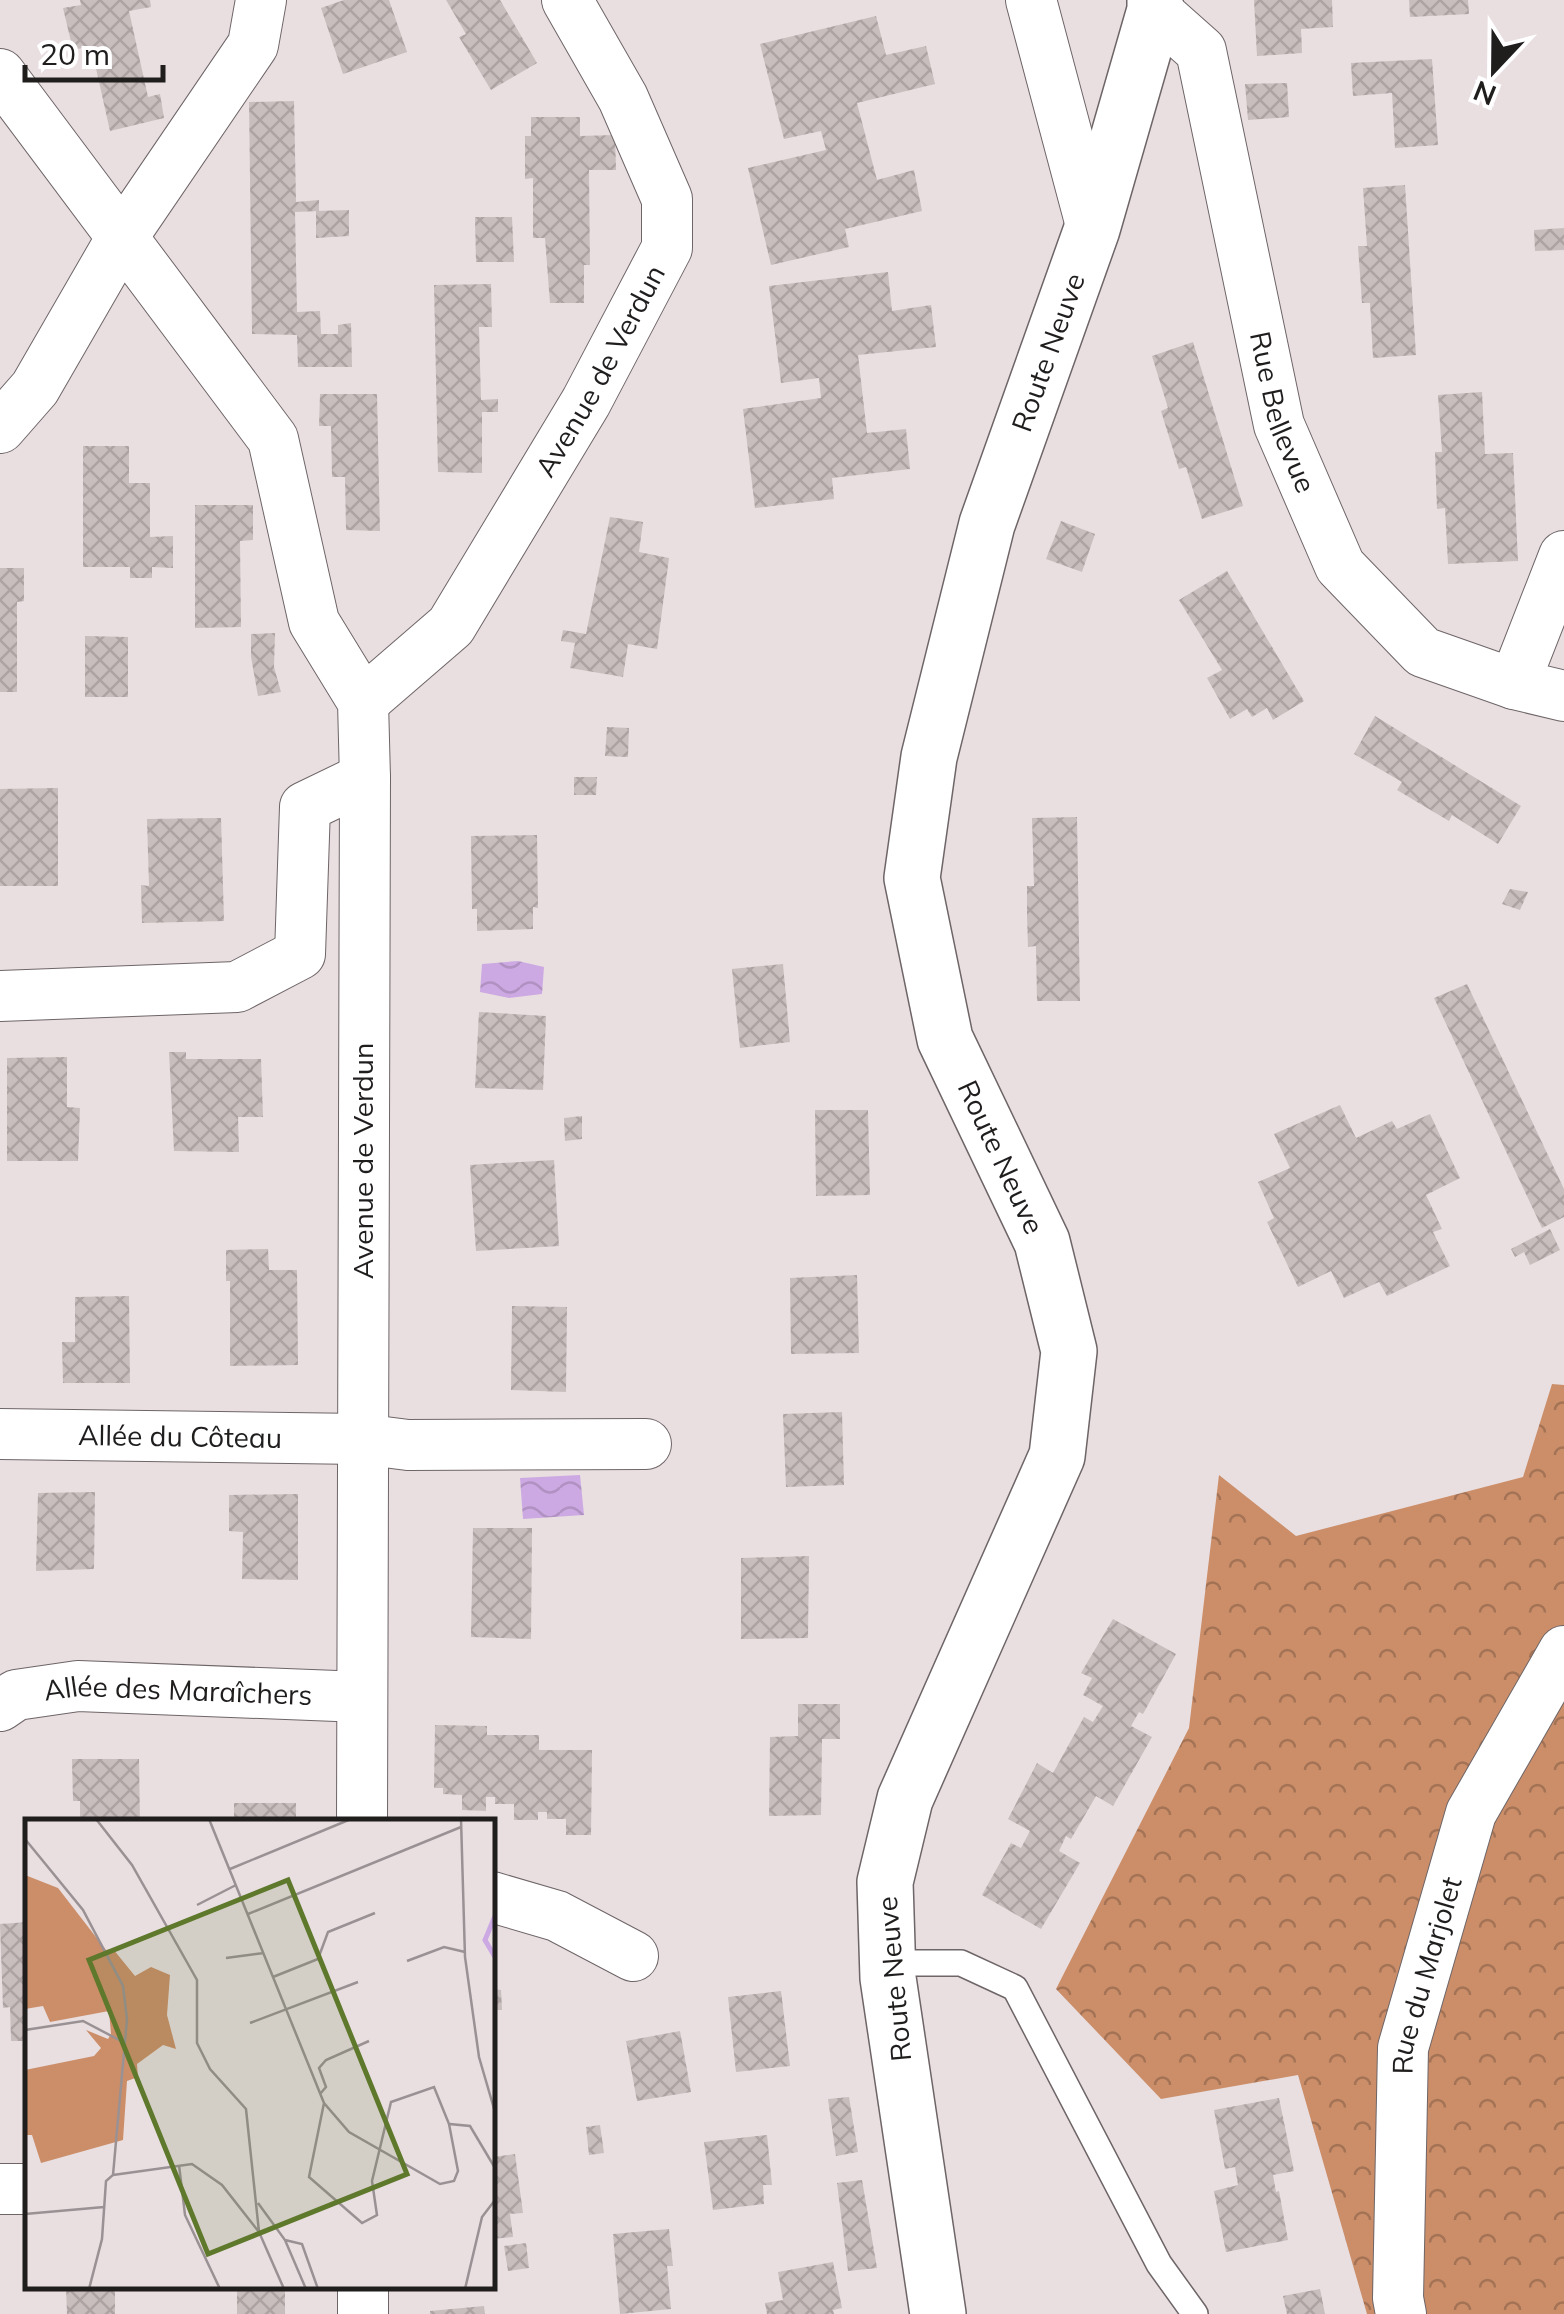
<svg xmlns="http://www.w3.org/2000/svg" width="1564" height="2314" font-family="Mulish,sans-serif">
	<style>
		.forest { fill: url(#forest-crowns) }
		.water { fill: url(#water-waves) }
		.building { fill: url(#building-cross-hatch) }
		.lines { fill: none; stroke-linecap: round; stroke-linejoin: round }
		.lane-casing { stroke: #6e6567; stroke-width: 28 }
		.street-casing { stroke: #6e6567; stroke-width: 52 }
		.secondary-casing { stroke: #6e6567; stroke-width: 58 }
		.lane { stroke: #fff; stroke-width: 25 }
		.street { stroke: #fff; stroke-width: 50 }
		.secondary { stroke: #fff; stroke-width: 55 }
		.labels { text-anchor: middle; stroke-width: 8; stroke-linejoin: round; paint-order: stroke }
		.street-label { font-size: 28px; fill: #201d1d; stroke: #fff }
		.inset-river { fill: none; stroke: #cda9e3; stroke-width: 5 }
		.inset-road { fill: none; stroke: #999193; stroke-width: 2.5 }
		.view { fill: #5f792c; fill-opacity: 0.15; stroke: #5f792c; stroke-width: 5 }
		.inset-edge { fill: none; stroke: #201d1d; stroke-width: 5 }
	</style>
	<defs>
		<pattern id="forest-crowns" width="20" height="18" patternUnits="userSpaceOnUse" patternTransform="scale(2.5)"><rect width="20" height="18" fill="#cb8e69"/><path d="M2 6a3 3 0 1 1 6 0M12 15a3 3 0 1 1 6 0" fill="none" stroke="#a47356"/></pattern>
		<pattern id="water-waves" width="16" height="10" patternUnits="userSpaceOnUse" patternTransform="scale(2.5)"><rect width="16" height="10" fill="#cda9e3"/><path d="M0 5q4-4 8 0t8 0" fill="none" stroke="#b091c2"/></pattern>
		<pattern id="building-cross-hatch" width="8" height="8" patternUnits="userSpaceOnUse" patternTransform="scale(2.5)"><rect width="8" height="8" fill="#c8bebd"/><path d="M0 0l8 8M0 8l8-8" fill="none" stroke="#aca3a2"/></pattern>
	</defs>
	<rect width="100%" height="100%" fill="#e9dfe1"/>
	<path class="forest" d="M1552 1384 1564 1385V2314H1367L1298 2075 1161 2099 1056 1989 1189 1728 1219 1475 1296 1536 1523 1477Z"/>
	<g class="water">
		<path d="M518 961 544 967 542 994 509 998 480 992 482 964Z"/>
		<path d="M580 1475 584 1515 523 1519 520 1478Z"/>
	</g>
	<g class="building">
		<path d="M80 0H150L151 7 129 11 148 97 160 94 164 118 110 131 91 46 73 50 63 8 81 5Z"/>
		<path d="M344 0H389L407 52 343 74 321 8Z"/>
		<path d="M446 0H500L537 63 491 90 459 37 466 34Z"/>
		<path d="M1254 0H1332L1333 27 1301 29 1302 53 1257 56Z"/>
		<path d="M1409 0H1468L1469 14 1410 17Z"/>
		<path d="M876 16 886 55 926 46 935 84 857 103 877 180 914 170 922 211 845 229 849 247 771 265 748 168 826 150 821 131 784 139 760 44Z"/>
		<path d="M1432 59 1438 145 1395 148 1392 93 1353 96 1351 63Z"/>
		<path d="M1287 83 1289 117 1248 120 1245 84Z"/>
		<path d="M294 101 296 202 319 200V211L295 212 297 312 320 311 321 334H338V325L351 323 352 367H298L297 335 252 334 249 102Z"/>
		<path d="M531 117H580V136L615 135 616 170H589L590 265H584V303H550L545 238H533V178L525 179V136H531Z"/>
		<path d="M1405 185 1416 355 1373 358 1370 303H1362L1358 246H1367L1363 188Z"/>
		<path d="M349 210V236L316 238V211Z"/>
		<path d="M475 217H512L514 262H476Z"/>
		<path d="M1564 228V250L1535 251 1534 230Z"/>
		<path d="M888 272 892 311 931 305 936 347 858 355 867 433 906 429 910 469 832 478 834 499 755 508 743 409 821 398 819 378 781 383 769 286Z"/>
		<path d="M491 284 492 327H479L481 400 498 399V412H482V473L438 472 434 285Z"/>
		<path d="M1193 342 1243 506 1202 519 1186 467 1179 469 1161 411 1168 408 1152 356Z"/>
		<path d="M1482 392 1485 454 1513 453 1518 561 1448 564 1445 508 1437 509 1435 452H1442L1438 395Z"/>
		<path d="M320 394H377L380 531 346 530 345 477H332L331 426H319Z"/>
		<path d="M83 446H129V483H150V537L173 536V568L152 567V578H130V567H83Z"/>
		<path d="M195 505H253V540L240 541 241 627 195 628Z"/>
		<path d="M610 517 643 522 639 552 669 558 657 649 628 644 623 677 570 668 575 643 561 641 563 630 586 634Z"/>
		<path d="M1061 521 1095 534 1082 572 1046 559Z"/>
		<path d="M0 568H24V601L17 602V692H0Z"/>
		<path d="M1227 571 1304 701 1273 720 1267 708 1252 717 1247 709 1230 719 1207 678 1222 670 1179 600Z"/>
		<path d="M275 633 274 667 281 692 258 696 251 657V634Z"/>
		<path d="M85 636 128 637V697H85Z"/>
		<path d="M1375 716 1521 806 1498 844 1452 815 1449 821 1397 790 1402 782 1354 754Z"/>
		<path d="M607 727 629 728 628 757 605 756Z"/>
		<path d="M574 777H597L596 795H574Z"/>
		<path d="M58 788V886H0V789Z"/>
		<path d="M1077 817 1080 1001H1037L1036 946 1028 947 1027 915V886H1034L1032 818Z"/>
		<path d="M221 818 224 921 142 923 141 885 149 886 147 819Z"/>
		<path d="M537 835 538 908 533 907V929L477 931V909H472L471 836Z"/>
		<path d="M1510 889 1528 892 1520 910 1502 904Z"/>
		<path d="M783 964 790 1042 740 1048 732 969Z"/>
		<path d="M1467 984 1564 1189V1217L1542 1228 1434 998Z"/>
		<path d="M479 1012 546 1016 543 1090 475 1088Z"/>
		<path d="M169 1052H186V1059H261L263 1117H238L239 1152 174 1151Z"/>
		<path d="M67 1057V1107L80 1108 78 1161H7V1058Z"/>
		<path d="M1340 1105 1356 1138 1392 1121 1397 1129 1430 1114 1460 1178 1426 1195 1442 1229 1433 1232 1450 1266 1387 1296 1379 1282 1344 1298 1331 1271 1298 1287 1267 1222 1274 1218 1258 1182 1290 1168 1274 1134Z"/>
		<path d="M815 1110H868L870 1195 816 1196Z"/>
		<path d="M582 1116V1139L565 1141 564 1118Z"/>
		<path d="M554 1160 559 1246 476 1251 470 1165Z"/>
		<path d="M1550 1229 1560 1250 1530 1265 1524 1252 1515 1257 1511 1249Z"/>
		<path d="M268 1249 269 1270H297L298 1365 230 1366V1281H226V1250Z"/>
		<path d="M857 1275 859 1353 791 1354 790 1278Z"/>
		<path d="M129 1296 130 1383H63L62 1342H75V1297Z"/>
		<path d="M512 1306 567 1307 566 1392 511 1390Z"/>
		<path d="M842 1412 844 1485 786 1487 783 1414Z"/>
		<path d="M95 1492 94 1569 36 1571 38 1493Z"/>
		<path d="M298 1494V1580L242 1579 243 1532 229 1531V1495Z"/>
		<path d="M473 1528H532L531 1639 471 1637Z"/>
		<path d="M809 1556 808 1638 741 1639V1558Z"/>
		<path d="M1113 1619 1176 1654 1143 1714 1139 1712 1131 1726 1152 1737 1113 1806 1096 1796 1071 1839 1066 1836 1059 1851 1080 1863 1041 1929 982 1895 1011 1843 1021 1848 1030 1831 1008 1819 1037 1763 1053 1773 1084 1717 1093 1722 1103 1706 1083 1695 1092 1678 1081 1673Z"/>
		<path d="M798 1704H840V1739H822L821 1815 769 1816 770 1737 798 1736Z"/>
		<path d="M435 1725 487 1726V1735H539V1750H592L591 1835H566V1819H547V1812H538V1820H514V1804H495V1797H486V1811L462 1810V1795L443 1794V1788H434Z"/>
		<path d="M72 1759H139L140 1822H80V1801H73Z"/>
		<rect x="234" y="1803" width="62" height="19"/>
		<path d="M28 1922V2041H11L10 2007 3 2008 0 1924Z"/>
		<path d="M492 1989 501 1990 502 2010H492Z"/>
		<path d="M781 1991 790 2066 736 2072 728 1997Z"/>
		<path d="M680 2031 691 2092 637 2101 626 2041Z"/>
		<path d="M849 2097 858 2152 836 2156 828 2099Z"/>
		<path d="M1279 2098 1294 2171 1273 2175 1276 2192 1279 2191 1288 2240 1226 2252 1214 2191 1238 2185 1235 2167 1225 2169 1214 2110Z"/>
		<path d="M600 2125 604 2153 589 2155 586 2127Z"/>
		<path d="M767 2135 772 2185H763L764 2204 713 2210 704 2142Z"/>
		<path d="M515 2154 523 2213 510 2214 513 2237 492 2239V2157Z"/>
		<path d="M862 2180 877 2268 848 2271 837 2183Z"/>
		<path d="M669 2229 673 2266H667L671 2309 620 2314 613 2234Z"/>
		<path d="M526 2243 529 2268 508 2271 504 2246Z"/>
		<path d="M833 2262 842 2308 833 2310 834 2314H767L765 2303 783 2300 778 2272Z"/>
		<path d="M66 2286H115V2314H67Z"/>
		<rect x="237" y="2286" width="48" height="28"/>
		<path d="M1320 2289 1325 2314H1287L1283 2296Z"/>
		<path d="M484 2306 485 2314H430V2311Z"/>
	</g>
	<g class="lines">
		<defs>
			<path id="lane" d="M888 1963H961L1015 1988 1159 2264 1195 2314"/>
			<g id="street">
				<path d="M1031 0 1092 229"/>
				<path id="s1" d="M1155 10 1201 51 1279 425 1340 566 1423 652 1514 684 1564 696"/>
				<path d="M0 74 273 439 314 622 363 702 365 778 362 1822"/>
				<path d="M0 428 35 388 121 239 253 45 261 0"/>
				<path d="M1514 684 1564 556"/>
				<path id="s2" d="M363 702 451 626 586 402 667 248V199L623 98 567 0"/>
				<path d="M0 996 237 987 300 954 305 807 365 778"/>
				<path id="s3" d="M0 1434 361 1439 408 1445 646 1444"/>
				<path id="s4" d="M0 1706 16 1695 78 1686 362 1697"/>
				<path d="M492 1897 557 1916 633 1956"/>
				<path d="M0 2189H28"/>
				<path d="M363 2286V2314"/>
				<path id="s5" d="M1401 2314 1398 2298 1403 2048 1471 1813 1564 1651"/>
			</g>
			<g id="secondary">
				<path id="s6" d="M938 2314 888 1978 885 1882 905 1799 1057 1456 1069 1351 1042 1242 945 1039 912 878 929 757 987 524 1092 229 1155 10V0"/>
			</g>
		</defs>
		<use href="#lane" class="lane-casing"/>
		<use href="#street" class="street-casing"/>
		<use href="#secondary" class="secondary-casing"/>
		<use href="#lane" class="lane"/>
		<use href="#street" class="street"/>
		<use href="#secondary" class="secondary"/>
	</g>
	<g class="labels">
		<g class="street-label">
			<text dy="10" stroke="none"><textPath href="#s6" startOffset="2048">Route Neuve</textPath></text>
			<text dy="10" stroke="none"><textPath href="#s2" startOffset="412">Avenue de Verdun</textPath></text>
			<text dy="10" stroke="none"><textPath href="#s1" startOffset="432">Rue Bellevue</textPath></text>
			<text transform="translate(1001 1157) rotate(65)" y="10">Route Neuve</text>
			<text transform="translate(363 1161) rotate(-90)" y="10">Avenue de Verdun</text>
			<text dy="10" stroke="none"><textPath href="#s3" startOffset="180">Allée du Côteau</textPath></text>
			<text dy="10" stroke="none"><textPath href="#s4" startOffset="182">Allée des Maraîchers</textPath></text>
			<text dy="10" stroke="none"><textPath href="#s5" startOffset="342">Rue du Marjolet</textPath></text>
			<text transform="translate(894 1979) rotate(-95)" y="10">Route Neuve</text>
		</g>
	</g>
	<g transform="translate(25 1819)">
		<rect width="470" height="470" fill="#e9dfe1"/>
		<path d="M0 56 33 69 81 131 88 130 110 157 126 148 145 156 142 196 151 230 138 226 112 245 113 258 102 262 98 321 16 344 7 316H0V251L69 237 76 229 61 211 83 220 86 215 84 192 25 203 18 187 0 190Z" fill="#cb8e69"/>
		<path class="inset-river" d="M470 97 460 121 470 138"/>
		<path class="inset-road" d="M71 0 107 46 172 161V224L185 250 221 290 234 413 259 470M184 0 299 284 324 313 415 365 429 362 433 352 424 305 445 307 470 349M436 0 440 138 454 238 470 293M0 20 58 91 98 167 102 200 88 356 81 362 77 420 64 470M205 50 326 0M172 86 211 66M223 95 436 8M201 139 239 134M382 142 419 128 440 133M248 158 293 140 303 113 350 94M225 204 333 163M0 211 58 202 98 223M295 275 301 268 294 249 301 241 344 222M299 284 284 358 337 404 352 396 347 362 366 283 409 268 424 305M154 346 160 396 195 470M88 356 167 345 197 366 234 413M233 384 260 421 281 470M0 395 79 388M260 421 277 425 293 470M440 470 457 398 470 381"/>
		<path class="view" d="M263 61 382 355 183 435 64 141Z"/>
		<rect width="470" height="470" class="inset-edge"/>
	</g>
	<g transform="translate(1494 70) rotate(202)" stroke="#ffffff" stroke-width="8" paint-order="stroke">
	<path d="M0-8L18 38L0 25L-18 38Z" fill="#201d1d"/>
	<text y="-15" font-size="28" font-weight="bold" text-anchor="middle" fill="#201d1d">N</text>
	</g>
	<path d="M25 65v15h138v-15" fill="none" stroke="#201d1d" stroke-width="5"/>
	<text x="40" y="65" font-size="30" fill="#201d1d" stroke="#ffffff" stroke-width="8" paint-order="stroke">20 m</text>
</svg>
